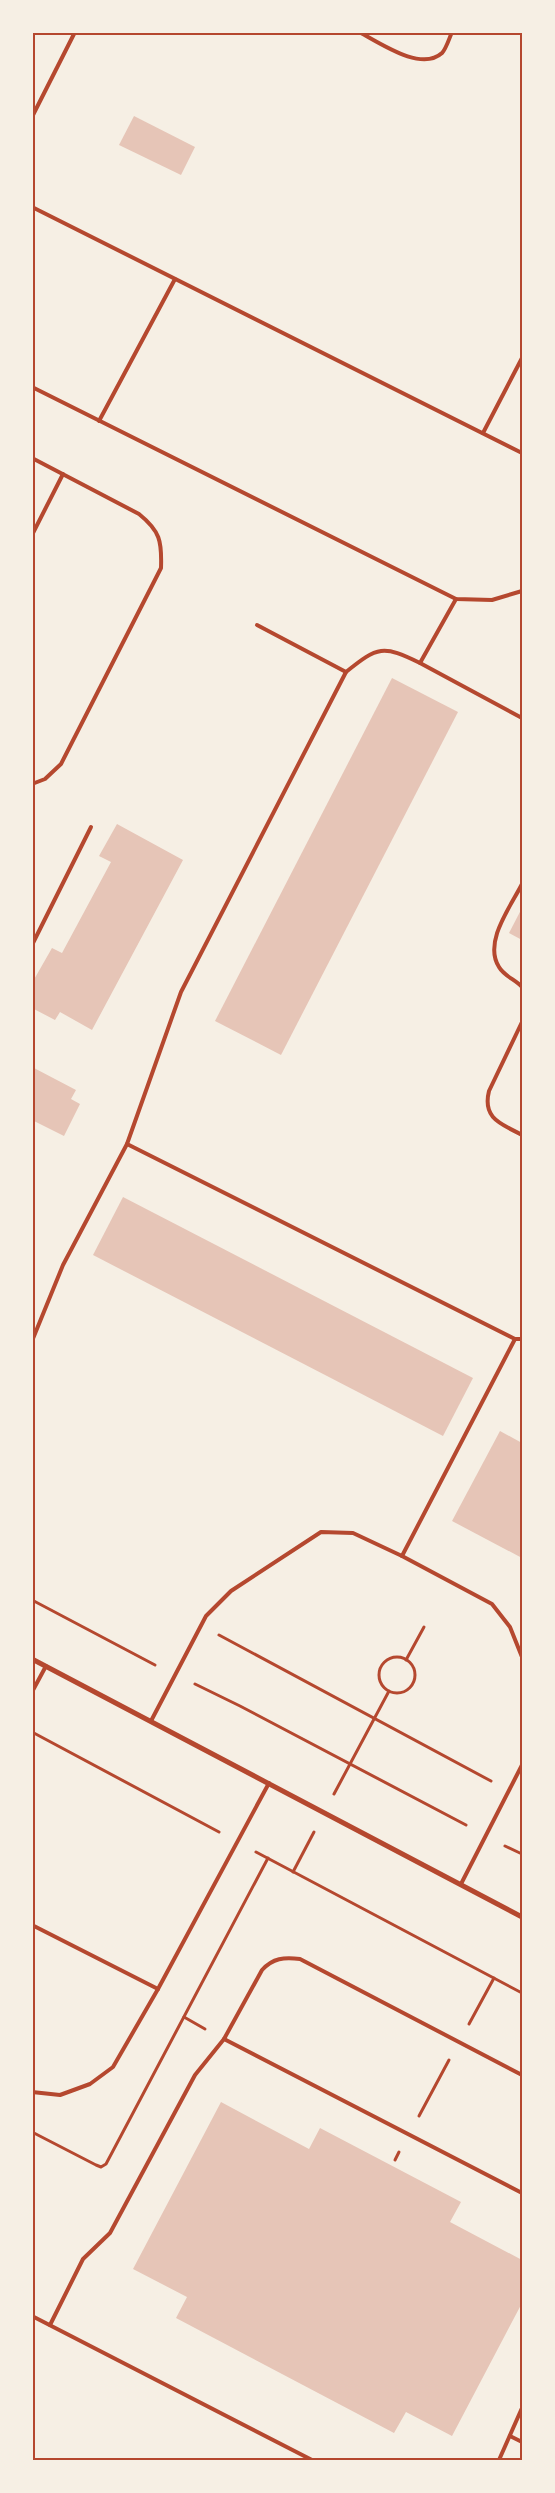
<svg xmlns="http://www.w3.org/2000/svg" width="555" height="2493" font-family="Spectral,serif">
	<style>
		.building { fill: #e6c5b7 }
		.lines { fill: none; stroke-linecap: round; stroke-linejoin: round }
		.path { stroke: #b5482f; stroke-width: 3 }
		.service { stroke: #b5482f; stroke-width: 4 }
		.minor { stroke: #b5482f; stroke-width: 5 }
		.neatline { fill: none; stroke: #b5482f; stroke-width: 2 }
	</style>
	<rect width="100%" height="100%" fill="#f6efe4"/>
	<g class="building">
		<path d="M134 116 195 147 181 175 119 145Z"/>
		<path d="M392 678 458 712 281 1055 215 1021Z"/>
		<path d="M117 824 183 860 92 1030 60 1012 55 1020 32 1008V983L52 948 62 953 111 862 99 856Z"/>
		<path d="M522 908V940L509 933Z"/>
		<path d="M34 1068 76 1090 71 1099 80 1104 64 1136 32 1120Z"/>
		<path d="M123 1197 473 1378 443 1436 93 1255Z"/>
		<path d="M500 1431 522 1443V1558L452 1521Z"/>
		<path d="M221 2102 309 2149 320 2128 461 2202 450 2222 522 2260V2303L452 2436 406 2412 394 2433 176 2318 187 2297 133 2269Z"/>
	</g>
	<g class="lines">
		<g class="path">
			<path d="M32 1600 155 1665"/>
			<path d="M219 1635 491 1781"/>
			<circle cx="397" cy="1675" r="18"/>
			<path d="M406 1660 424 1627"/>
			<path d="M195 1684 240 1706 466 1825"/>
			<path d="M32 1732 219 1832"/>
			<path d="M334 1794 389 1691"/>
			<path d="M505 1846 522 1854"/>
			<path d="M256 1852 522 1993"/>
			<path d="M293 1872 314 1832"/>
			<path d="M184 2017 205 2029"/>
			<path d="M469 2024 494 1978"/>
			<path d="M419 2116 449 2060"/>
			<path d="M32 2132 96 2165 101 2167 106 2164 268 1858"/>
			<path d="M395 2160 399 2152"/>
		</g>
		<g class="service">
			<path d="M359 32C380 43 421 72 442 53 446 49 449 39 452 32"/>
			<path d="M32 117 75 32"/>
			<path d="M32 207 522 453"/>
			<path d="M32 387 456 599 492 600 522 591"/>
			<path d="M99 421 175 279"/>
			<path d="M483 433 522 358"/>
			<path d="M32 458 139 514C160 531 162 541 161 568L61 764 45 779 32 784"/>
			<path d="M32 535 63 474"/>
			<path d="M257 625 346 672"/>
			<path d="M420 663 522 718"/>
			<path d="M522 884C511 906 483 942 499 967 504 976 516 980 522 987"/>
			<path d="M32 945 91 827"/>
			<path d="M522 1022 489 1091C482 1119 502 1124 522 1135"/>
			<path d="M127 1144 515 1339H522"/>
			<path d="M32 1341 63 1265 127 1144 181 992 346 672C378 646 383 645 420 663L456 599"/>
			<path d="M402 1556 515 1339"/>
			<path d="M32 1692 46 1666"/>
			<path d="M151 1721 206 1616 231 1591 321 1532 353 1533 402 1556 492 1604 510 1627 522 1657"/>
			<path d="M461 1884 522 1765"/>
			<path d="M32 1925 158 1989"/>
			<path d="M224 2039 522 2193"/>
			<path d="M32 2092 60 2095 90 2084 113 2067 158 1989 269 1783"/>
			<path d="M32 2316 312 2460"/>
			<path d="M50 2325 83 2259 110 2233 195 2075 224 2039 262 1970C273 1958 284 1957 300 1959L522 2075"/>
			<path d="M510 2436 522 2442"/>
			<path d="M499 2460 522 2408"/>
		</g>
		<path class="minor" d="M32 1659 522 1917"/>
	</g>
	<rect width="555" height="2493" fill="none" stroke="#f6efe4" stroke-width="68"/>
	<rect x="34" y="34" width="487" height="2425" class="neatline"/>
</svg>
